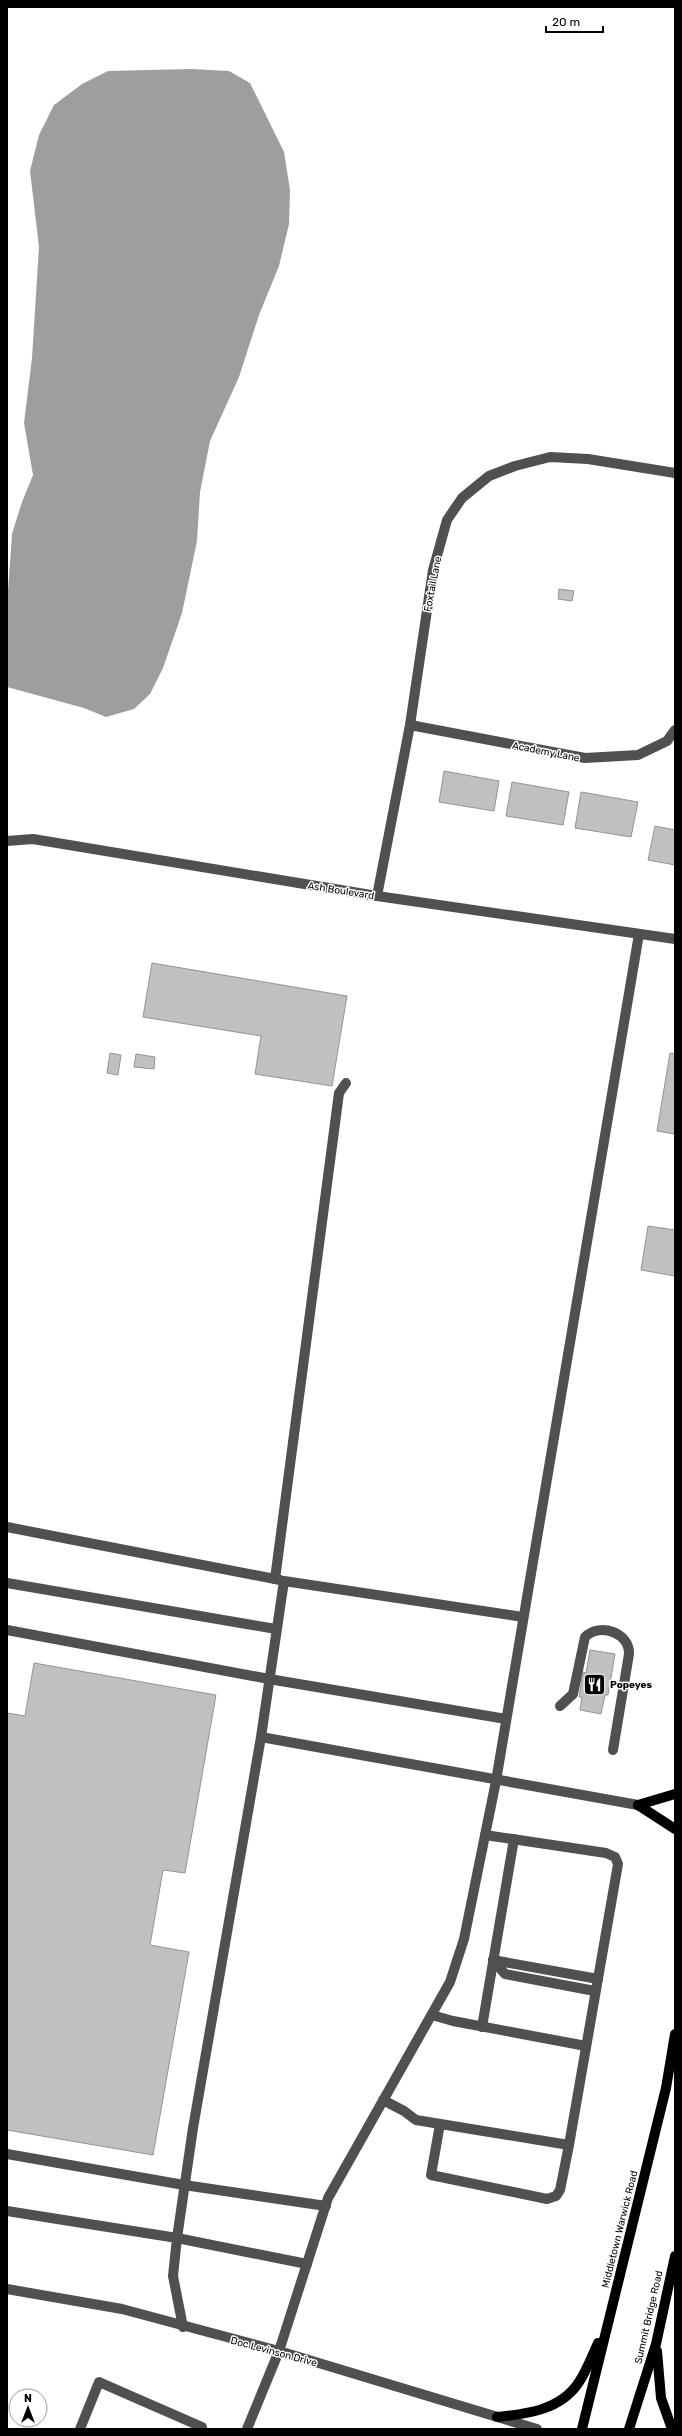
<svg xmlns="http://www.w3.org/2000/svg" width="682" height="2436" font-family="Rubik,sans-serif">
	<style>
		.water { fill: #9e9e9e }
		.building { fill: #c0c0c0; stroke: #949494 }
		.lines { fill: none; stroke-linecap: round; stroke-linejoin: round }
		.minor { stroke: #505050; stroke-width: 10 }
		.major { stroke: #000; stroke-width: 10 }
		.labels { text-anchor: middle; stroke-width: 3; stroke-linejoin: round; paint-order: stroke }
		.street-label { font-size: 10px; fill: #000; stroke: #fff }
		.poi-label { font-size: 10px; font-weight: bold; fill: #000; stroke: #fff; text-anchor: start }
	</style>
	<rect width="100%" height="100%" fill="#fff"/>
	<path class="water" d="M191 69 229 71 250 83 284 152 290 190 289 224 279 266 259 315 239 377 210 441 200 492 197 541 182 613 163 668 150 694 134 709 106 717 84 708 7 687 8 591 12 534 22 502 33 475 24 423 32 358 39 247 30 171 39 135 54 105 82 84 108 71Z"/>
	<g class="building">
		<path d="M559 589 574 591 572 601 558 599Z"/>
		<path d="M444 771 499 781 494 811 439 802Z"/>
		<path d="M512 782 569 792 563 825 506 816Z"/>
		<path d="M581 792 638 802 631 837 575 828Z"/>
		<path d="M655 826 675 830V865L648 860Z"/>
		<path d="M152 963 347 996 332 1086 255 1074 261 1036 143 1017Z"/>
		<path d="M110 1053 121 1055 118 1075 107 1073Z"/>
		<path d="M670 1053 675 1054V1134L657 1131Z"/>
		<path d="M136 1054 155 1057 154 1069 134 1067Z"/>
		<path d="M648 1226 675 1230V1276L641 1270Z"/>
		<path d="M590 1650 615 1654 608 1695H605L601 1714 580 1710 582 1697H579L583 1672 586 1673Z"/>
		<path d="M34 1663 216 1695 185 1873 163 1870 150 1945 189 1952 153 2155 7 2130V1713L25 1716Z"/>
	</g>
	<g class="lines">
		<g class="minor">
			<path d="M410 725 585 758 638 755 667 741 675 730"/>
			<path d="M7 841 33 839 377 896 675 939"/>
			<path d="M377 896 410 725 433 570 447 520 462 498 489 476 515 466 550 457 588 459 675 473"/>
			<path d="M7 1527 280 1580"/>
			<path d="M275 1579 339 1093 346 1083"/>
			<path d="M7 1583 276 1629"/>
			<path d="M7 1630 269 1679 506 1719"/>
			<path d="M560 1706 573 1694 585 1637C600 1622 630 1633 629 1654L613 1750"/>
			<path d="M261 1737 284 1581 523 1617"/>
			<path d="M485 1835 606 1853 615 1857 618 1864 569 2145"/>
			<path d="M493 1960 505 1974 595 1991"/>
			<path d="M493 1960 598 1979"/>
			<path d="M432 2015 453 2021 586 2046"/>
			<path d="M482 2027 514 1839"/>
			<path d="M383 2100 404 2111 416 2120 569 2145 560 2190 556 2196 547 2199 431 2175 440 2124"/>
			<path d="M7 2154 184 2185 326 2206"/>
			<path d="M7 2211 177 2238 173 2276 183 2327"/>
			<path d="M307 2264 177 2238 193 2128 261 1737 638 1805"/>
			<path d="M7 2289 122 2309 279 2351 537 2429"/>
			<path d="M80 2429 99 2382 202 2427 201 2429"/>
			<path d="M247 2429 279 2351 328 2198 450 1982 464 1939 496 1781 639 934"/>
		</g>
		<g class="major">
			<path d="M638 1805 675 1829"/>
			<path d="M638 1805 675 1794"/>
			<path d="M657 2351 661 2398 672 2429"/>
			<path d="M497 2417C527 2414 561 2410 579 2382 587 2370 592 2356 598 2343"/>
			<path d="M582 2429 666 2088 675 2034"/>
			<path d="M629 2429 656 2344 675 2256"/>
		</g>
	</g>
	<defs>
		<symbol id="restaurant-square" viewBox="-11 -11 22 22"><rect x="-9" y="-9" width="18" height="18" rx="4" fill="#000" stroke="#fff"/><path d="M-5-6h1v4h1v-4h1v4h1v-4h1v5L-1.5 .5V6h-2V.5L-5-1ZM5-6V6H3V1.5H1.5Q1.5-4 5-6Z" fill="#fff"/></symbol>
	</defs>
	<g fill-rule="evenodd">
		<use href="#restaurant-square" x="582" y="1672" width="25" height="25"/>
	</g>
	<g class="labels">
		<g class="street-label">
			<text transform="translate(432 584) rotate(-79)" y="4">Foxtail Lane</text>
			<text transform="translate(546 751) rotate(11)" y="4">Academy Lane</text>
			<text transform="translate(341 890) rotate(9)" y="4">Ash Boulevard</text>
			<text transform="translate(619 2229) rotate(-76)" y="4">Middletown Warwick Road</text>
			<text transform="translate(648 2317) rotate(-77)" y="4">Summit Bridge Road</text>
			<text transform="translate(274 2351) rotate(15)" y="4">Doc Levinson Drive</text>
		</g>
		<g class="poi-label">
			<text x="610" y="1688">Popeyes</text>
		</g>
	</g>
	<rect width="682" height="2436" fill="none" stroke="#000000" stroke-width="16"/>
	<g transform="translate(28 2408)"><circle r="19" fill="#ffffff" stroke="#999999"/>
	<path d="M0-3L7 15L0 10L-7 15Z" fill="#000000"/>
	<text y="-6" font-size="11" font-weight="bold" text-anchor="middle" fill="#000000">N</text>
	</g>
	<path d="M546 26v6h57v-6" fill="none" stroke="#000000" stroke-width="2"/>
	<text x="552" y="26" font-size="12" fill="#000000" stroke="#ffffff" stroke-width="3" paint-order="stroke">20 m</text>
</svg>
